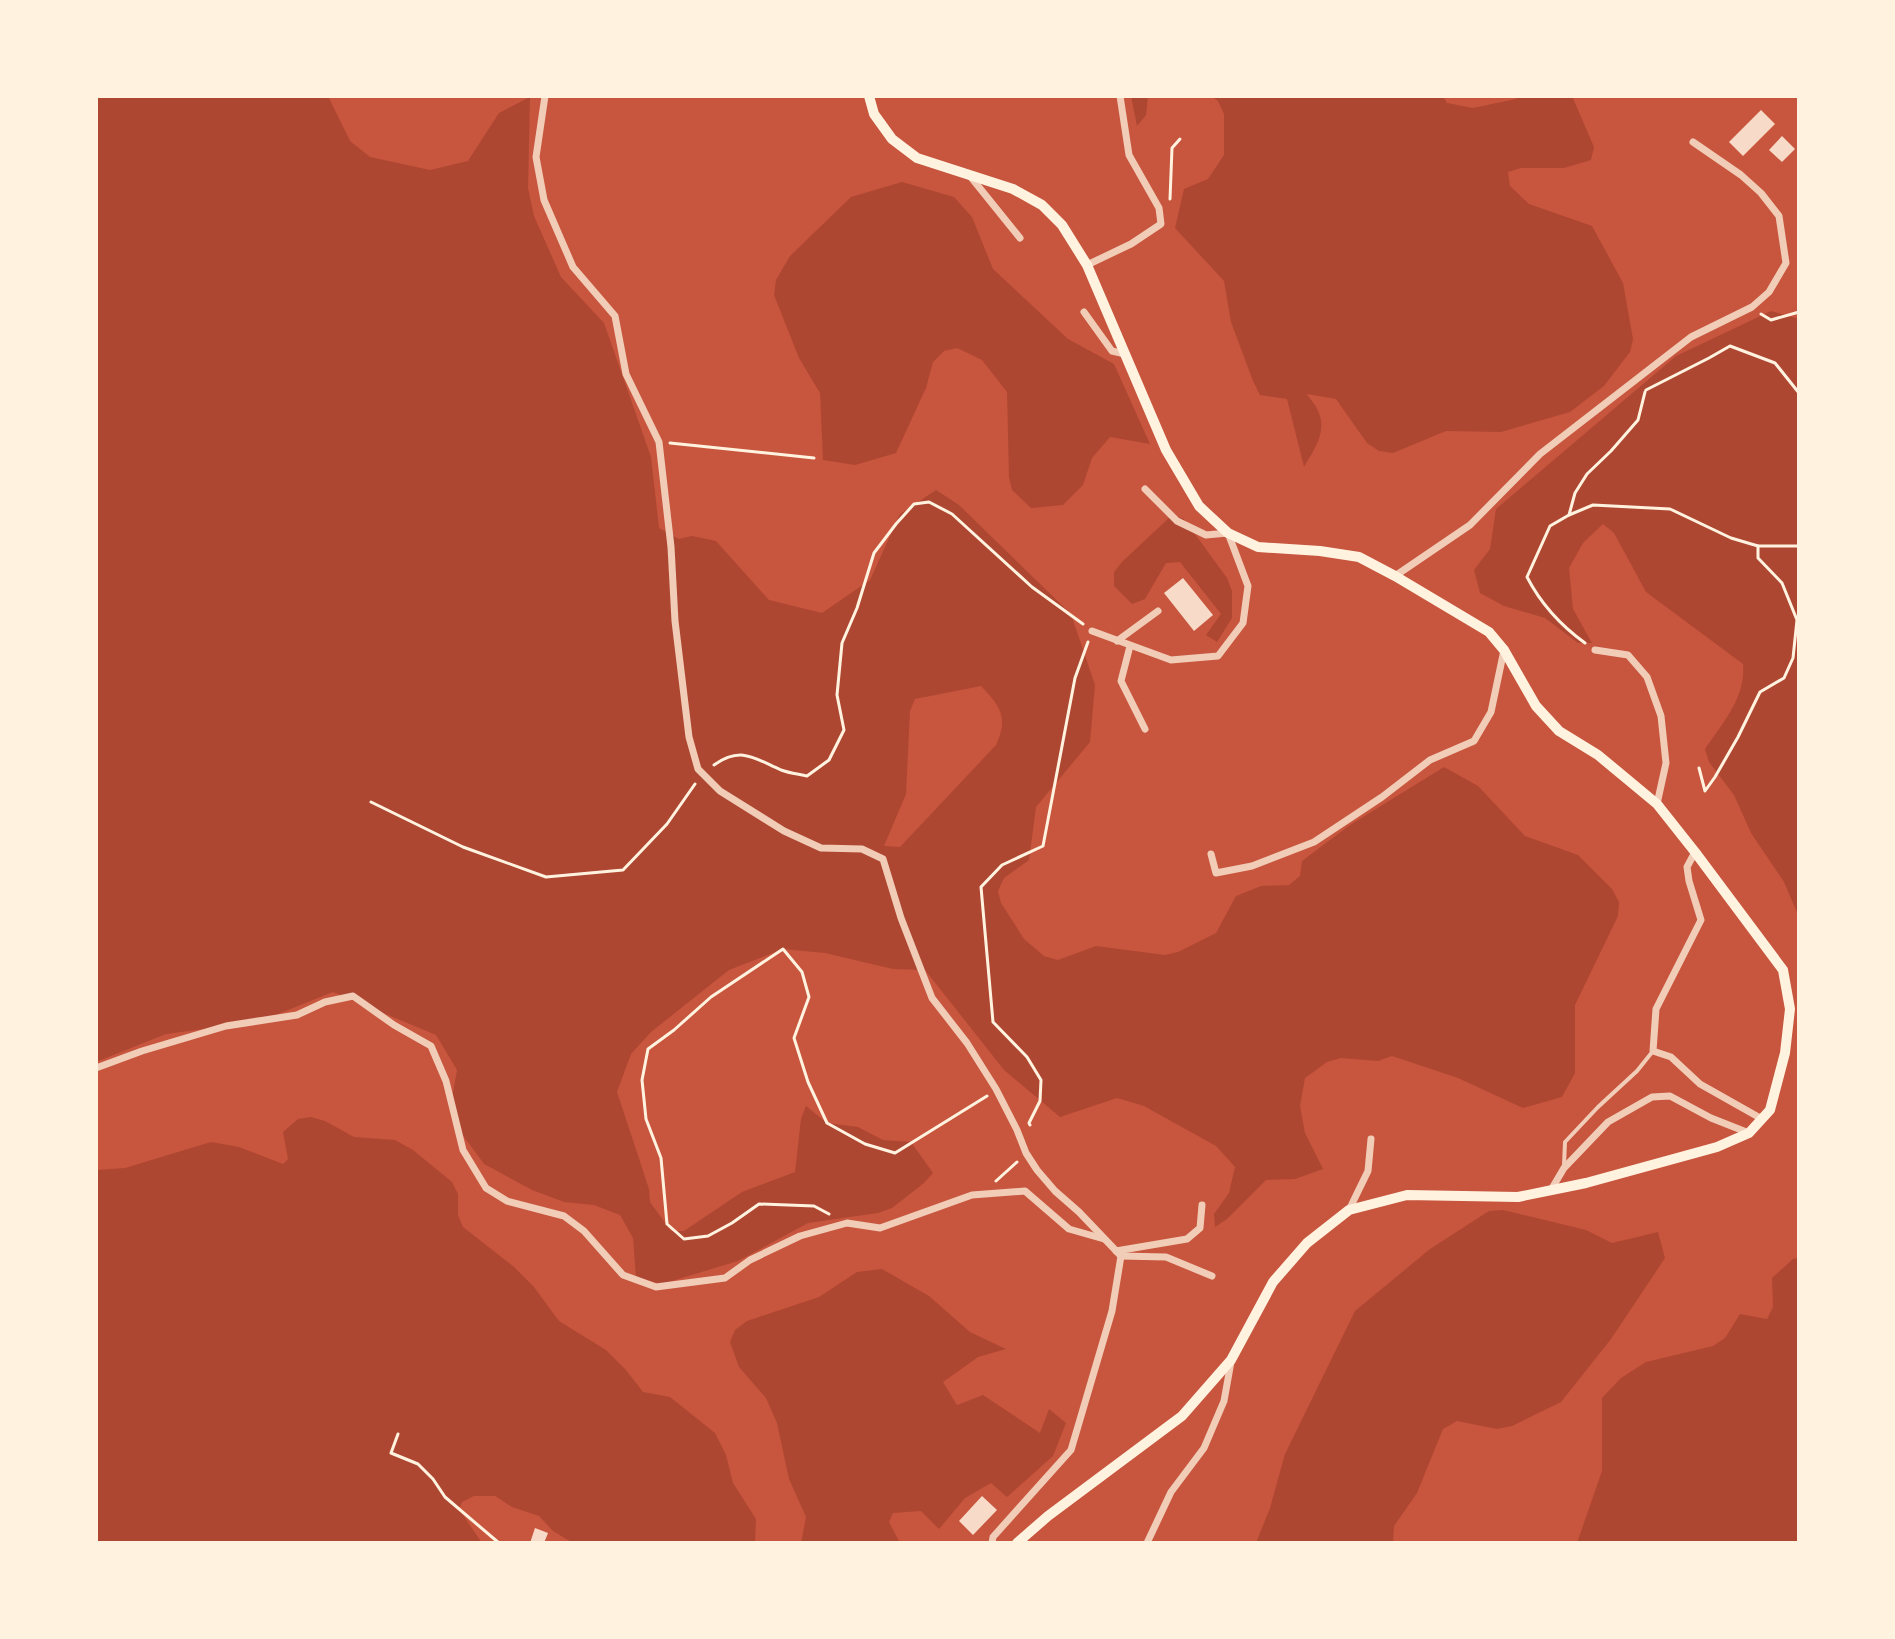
<svg xmlns="http://www.w3.org/2000/svg" width="1895" height="1639" font-family="'Libre Baskerville',serif">
	<style>
		.green { fill: #ae4732; fill-rule: evenodd }
		.building { fill: #f7dbc8 }
		.lines { fill: none; stroke-linecap: round; stroke-linejoin: round }
		.path { stroke: #fff3e0; stroke-width: 3 }
		.service { stroke: #f1ccb7; stroke-width: 4 }
		.minor { stroke: #f1ccb7; stroke-width: 7 }
		.secondary { stroke: #fff3e0; stroke-width: 10 }
	</style>
	<rect width="100%" height="100%" fill="#c8553d"/>
	<g class="green">
		<path d="M96 96H328L350 141 370 157 430 170 468 161 499 113 530 97 528 188 534 216 561 277 604 323 651 457 659 528 679 539 692 536 716 541 769 600 822 613 870 580 900 514 936 490 959 505 1071 614 1095 685 1090 742 1036 807 1029 860 1004 878 998 891 1001 903 1024 939 1044 956 1058 960 1096 946 1165 955 1178 952 1216 933 1236 896 1261 886 1289 885 1300 876 1302 861 1350 825 1444 767 1478 786 1525 836 1578 855 1612 889 1619 902 1618 916 1575 1005V1073L1562 1097 1523 1108 1458 1078 1392 1056 1378 1061 1341 1058 1327 1062 1305 1078 1300 1106 1305 1133 1323 1169 1295 1179 1266 1180 1227 1219 1215 1227 1214 1214 1229 1193 1235 1167 1216 1146 1144 1106 1117 1098 1060 1117 1004 1070 925 970 893 969 825 953 783 949 729 970 651 1032 631 1054 617 1092 649 1189 650 1202 671 1231H684L742 1192 795 1172 801 1119 806 1106 827 1123 858 1127 883 1140 911 1142 933 1173 924 1183 892 1208 878 1213 808 1223 738 1261 662 1284 636 1277 633 1238 620 1215 594 1205 564 1202 532 1190 484 1164 459 1130 451 1104 457 1070 436 1035 333 992 258 1022 166 1034 96 1062ZM981 686C1000 706 1009 717 996 745L900 847 884 846 906 794 910 711 915 699Z"/>
		<path d="M1131 96H1148L1146 115 1137 126Z"/>
		<path d="M1211 96H1443L1447 103 1473 108 1516 99 1517 96H1572L1594 147 1591 160 1564 168H1521L1508 172 1510 186 1529 204 1592 226 1623 283 1633 339 1630 352 1604 386 1570 412 1501 432 1446 431 1393 453 1379 451 1367 443 1336 399 1307 394C1310 399 1316 405 1318 411 1328 431 1314 450 1304 467L1287 399 1260 395 1253 381 1231 322 1224 281 1175 228 1184 189 1208 179 1224 155V114L1218 101Z"/>
		<path d="M902 182 954 197 972 217 993 269 1068 339 1114 364 1150 444 1110 437 1092 458 1083 485 1063 505 1031 508 1012 490 1009 477 1007 392 982 360 957 348 944 351 933 362 926 388 896 453 855 465 823 460 820 393 799 358 774 295 776 280 790 256 851 197Z"/>
		<path d="M1771 311 1799 319V917L1784 882 1751 833 1734 795 1709 762 1705 749C1723 723 1746 697 1743 664L1646 592 1614 533 1603 524 1583 543 1569 568 1573 609 1592 643H1578L1545 618 1504 606 1480 593 1474 570 1490 549 1496 509 1676 356Z"/>
		<path d="M1172 515 1184 519 1227 578 1232 591V618L1217 642 1206 635 1221 614 1180 562 1166 563 1145 599 1132 604 1114 586V572L1122 562Z"/>
		<path d="M311 1117 325 1121 354 1137 395 1140 413 1150 452 1182 458 1194V1215L463 1227 514 1267 534 1287 559 1321 606 1350 626 1370 643 1392 670 1397 715 1433 726 1455 733 1483 756 1519 755 1543H573L553 1531 539 1516 512 1507 495 1496H474L462 1502 459 1509 482 1543H96V1170L125 1168 211 1142 239 1147 283 1164 288 1159 283 1132 298 1119Z"/>
		<path d="M1503 1210 1586 1230 1612 1243 1658 1232 1665 1258 1611 1339 1561 1402 1512 1426 1497 1429 1457 1421 1443 1429 1417 1493 1394 1526 1393 1543H1256L1270 1508 1285 1454 1355 1311 1430 1249 1489 1211Z"/>
		<path d="M1799 1258V1543H1577L1602 1471V1398L1621 1378 1646 1362 1713 1346 1725 1338 1740 1314 1767 1319 1773 1307 1772 1278 1793 1259Z"/>
		<path d="M882 1269 929 1296 970 1332 1006 1349 978 1357 943 1382 957 1405 983 1395 1040 1433 1049 1409 1066 1423 1053 1456 1007 1497 991 1483 965 1498 939 1529 921 1511 893 1513 889 1522 900 1543H801L806 1517 789 1479 777 1423 766 1398 739 1367 730 1342 735 1330 747 1321 819 1297 857 1272Z"/>
	</g>
	<g class="building">
		<path d="M1761 110 1775 124 1743 156 1729 142Z"/>
		<path d="M1782 136 1795 149 1782 162 1769 150Z"/>
		<path d="M1183 578 1213 615 1194 631 1164 593Z"/>
		<path d="M982 1496 997 1510 973 1535 959 1521Z"/>
		<path d="M535 1528 548 1533 544 1543H530Z"/>
	</g>
	<g class="lines">
		<g class="path">
			<path d="M1170 199 1172 148 1180 139"/>
			<path d="M1761 314 1771 320 1799 312"/>
			<path d="M1646 390 1709 358 1730 346 1775 363 1799 393"/>
			<path d="M670 443 814 458"/>
			<path d="M1569 515 1575 493 1587 474 1611 451 1638 420 1645 392"/>
			<path d="M1585 643C1560 625 1541 604 1527 577L1550 526 1569 515 1593 505 1670 509 1731 538 1758 546"/>
			<path d="M714 765C741 746 754 758 781 770 789 773 798 774 807 776L829 760 844 730 837 695 842 643 857 608 874 553 896 524 914 504 929 502 952 514 1032 587 1083 624"/>
			<path d="M1699 768 1705 791 1715 777 1738 737 1760 692 1784 678 1793 658 1797 620 1782 583 1758 558V546H1799"/>
			<path d="M371 802 463 847 546 877 623 870 667 824 695 784"/>
			<path d="M1030 1125 1029 1123 1040 1101 1041 1080 1027 1057 993 1022 981 887 1002 865 1043 846 1075 678 1088 642"/>
			<path d="M996 1181 1017 1162"/>
			<path d="M829 1214 814 1206 759 1204 732 1223 708 1236 684 1239 667 1224 661 1158 646 1119 642 1080 648 1049 674 1030 711 997 783 949 802 972 809 997 794 1038 808 1082 827 1123 865 1144 895 1153 987 1096"/>
			<path d="M398 1434 391 1453 418 1464 433 1479 445 1497 499 1543"/>
		</g>
		<path class="service" d="M1564 1165 1565 1142 1598 1107 1637 1071 1653 1051"/>
		<g class="minor">
			<path d="M545 96 536 157 544 200 573 267 615 316 626 374 659 442 671 547 675 621 689 737 698 769 720 791 784 831 821 848 862 849 883 859 901 918 932 998 967 1043 996 1089 1017 1130 1026 1153 1037 1170 1055 1191 1079 1212 1121 1256 1112 1311 1071 1450 993 1537 992 1543"/>
			<path d="M970 176 1020 238"/>
			<path d="M1087 265 1131 244 1161 224 1159 208 1129 155 1120 96"/>
			<path d="M1084 312 1112 351 1125 354"/>
			<path d="M1395 576 1470 525 1540 454 1691 337 1752 307 1769 292 1786 263 1779 216 1761 193 1741 175 1693 142"/>
			<path d="M1092 631 1171 660 1218 656 1243 623 1248 586 1228 533 1206 535 1177 521 1145 489"/>
			<path d="M1117 641 1158 611"/>
			<path d="M1130 646 1121 681 1145 729"/>
			<path d="M1595 650 1628 655 1647 677 1661 716 1666 763 1657 804"/>
			<path d="M1695 852 1687 867 1689 881 1701 920 1656 1009 1653 1051 1671 1057 1700 1084 1762 1119"/>
			<path d="M1211 854 1216 873 1252 866 1314 842 1382 797 1430 760 1474 741 1491 712 1504 650"/>
			<path d="M96 1068 142 1051 226 1026 297 1015 325 1002 353 996 394 1025 431 1046 446 1081 463 1150 486 1188 507 1201 564 1216 584 1231 623 1275 656 1287 725 1278 750 1260 800 1236 847 1223 880 1228 972 1195 1025 1191 1069 1229 1104 1239"/>
			<path d="M1551 1190 1564 1168 1608 1122 1652 1097 1670 1096 1711 1118 1749 1133"/>
			<path d="M1349 1210 1368 1171 1371 1139"/>
			<path d="M1116 1251 1187 1239 1200 1228 1202 1205"/>
			<path d="M1121 1256 1166 1257 1212 1276"/>
			<path d="M1147 1543 1171 1492 1204 1448 1224 1401 1231 1362"/>
		</g>
		<path class="secondary" d="M869 96 874 114 892 139 917 158 1013 189 1042 205 1062 225 1087 265 1166 450 1199 506 1228 533 1258 547 1320 551 1359 557 1395 576 1489 632 1504 650 1536 706 1559 731 1598 755 1657 804 1695 852 1783 970 1790 1009 1785 1053 1770 1110 1749 1133 1717 1147 1586 1183 1518 1197 1407 1195 1349 1210 1307 1243 1273 1282 1231 1360 1182 1416 1048 1516 1017 1543"/>
	</g>
	<rect width="1895" height="1639" fill="none" stroke="#fff3e0" stroke-width="196"/>
</svg>
